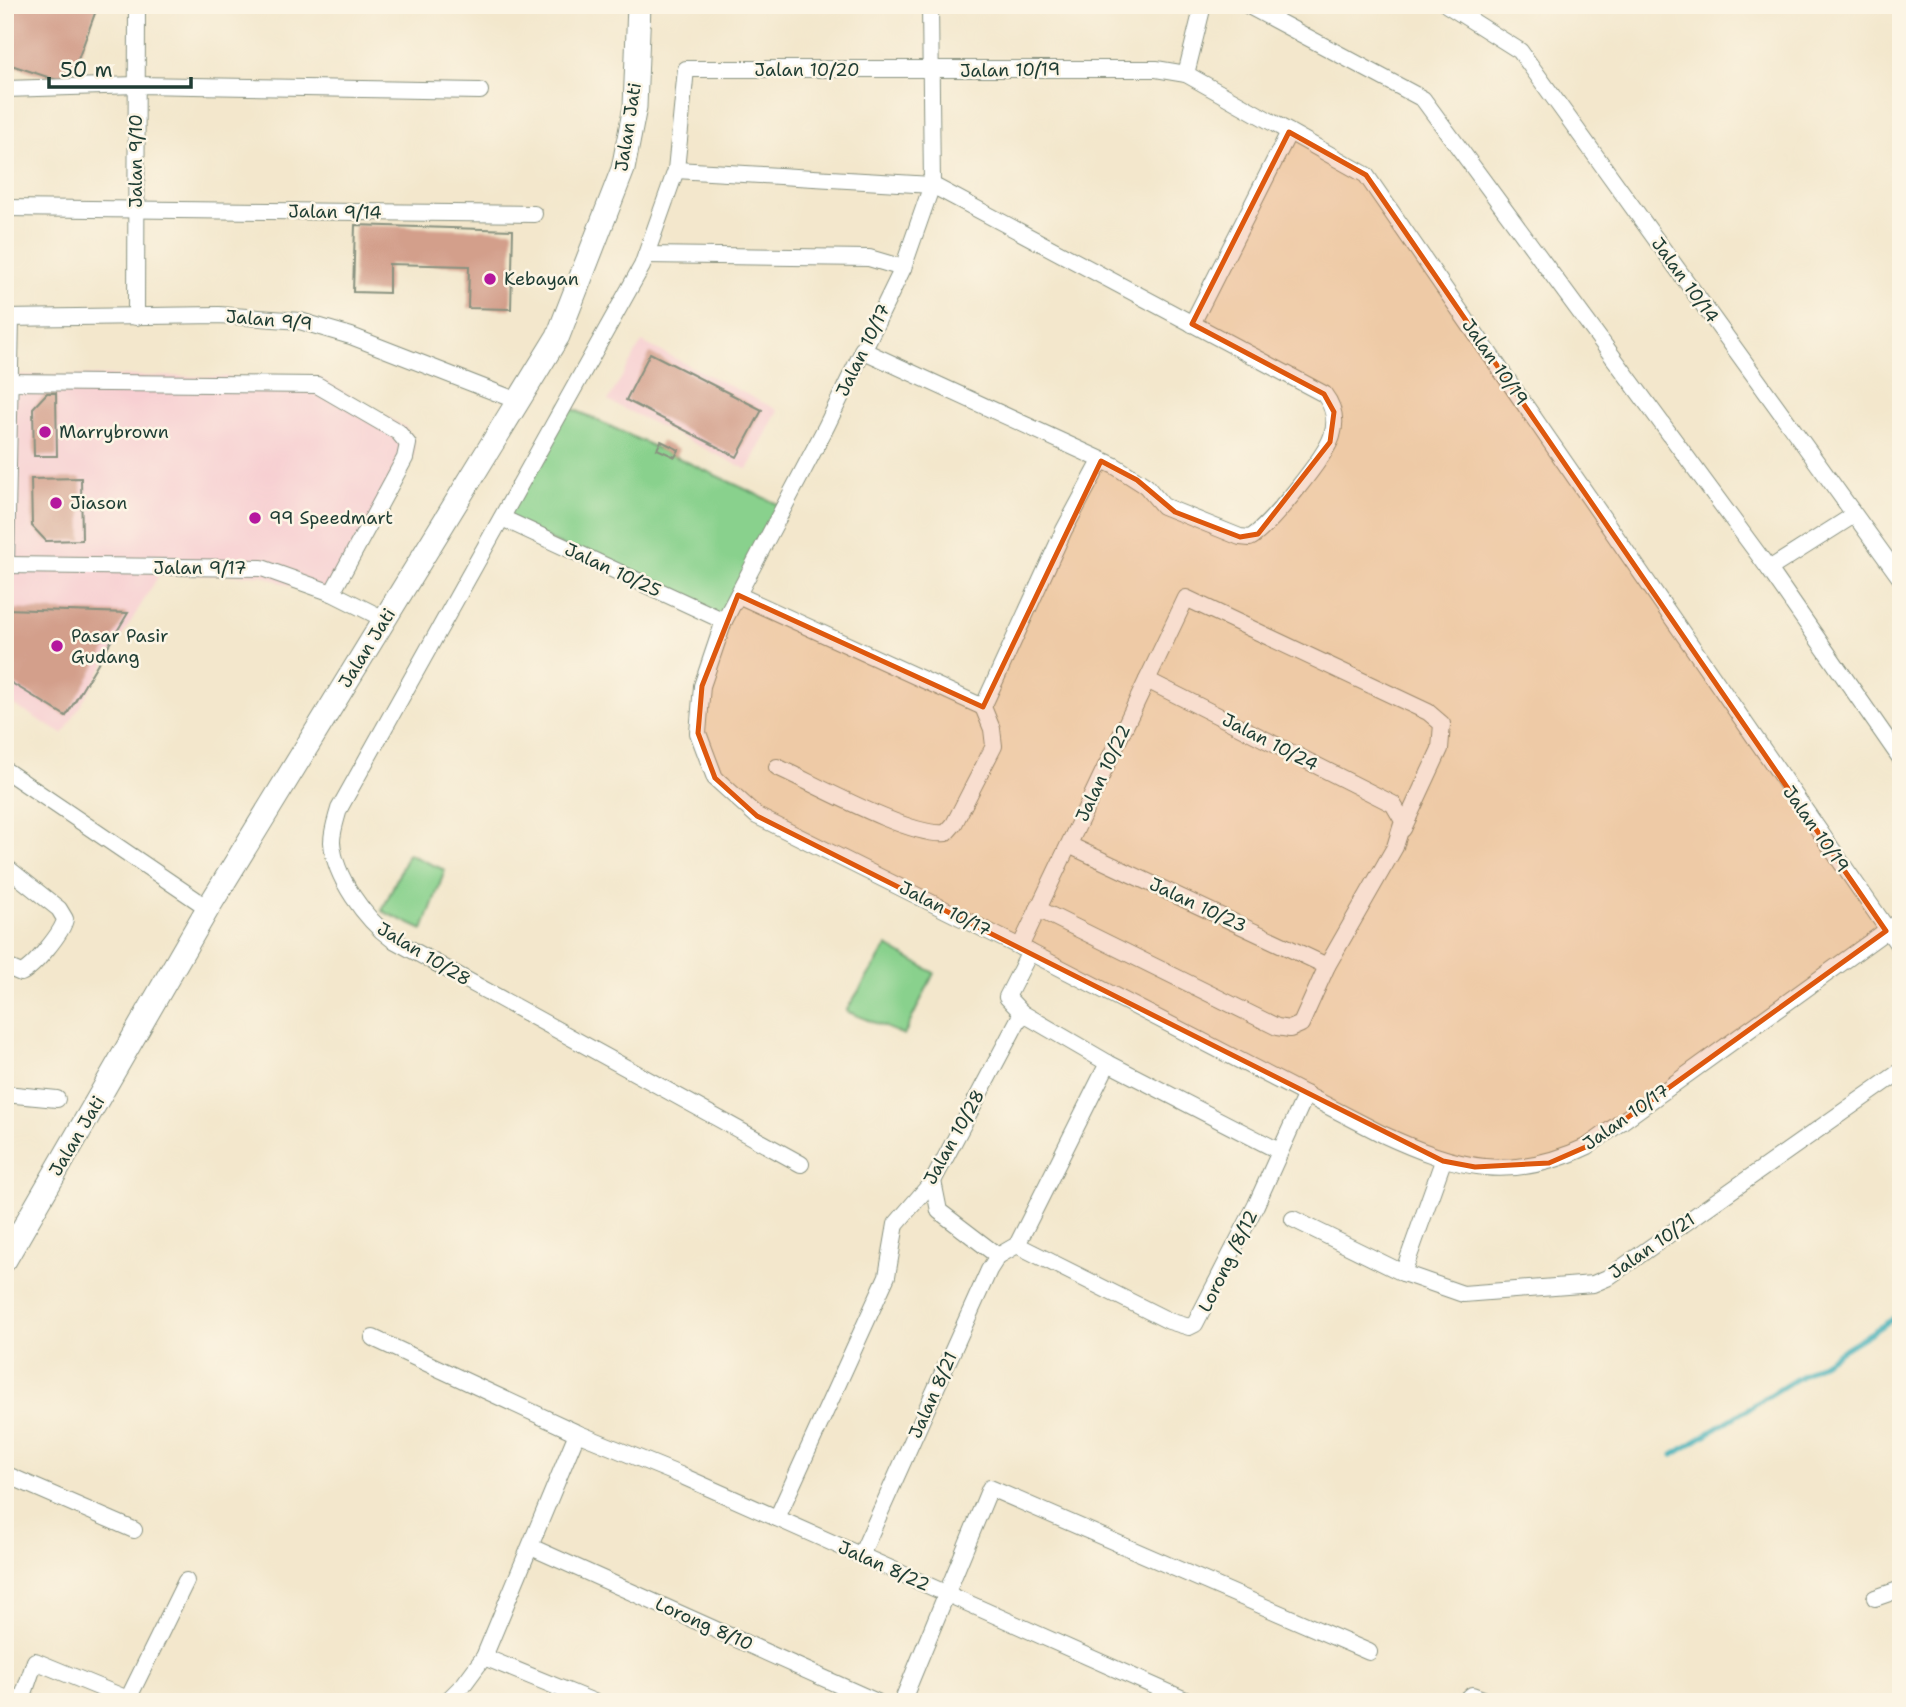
<svg xmlns="http://www.w3.org/2000/svg" width="1906" height="1707" font-family="'Shantell Sans',sans-serif">
	<style>
		.built { fill: #f7cfd2 }
		.green { fill: #89d18d; stroke: #548760; stroke-width: 2 }
		.lines { fill: none; stroke-linecap: round; stroke-linejoin: round }
		.stream { stroke: #3eafb8; stroke-width: 5 }
		.building { fill: #d39f8b }
		.street-casing { stroke: #899280; stroke-width: 18 }
		.secondary-casing { stroke: #899280; stroke-width: 25 }
		.street { stroke: #fff; stroke-width: 16 }
		.secondary { stroke: #fff; stroke-width: 23 }
		.marked { fill: #de580e; fill-opacity: 0.2; stroke: #de580e; stroke-width: 5; stroke-linejoin: round }
		.poi-dot { fill: #b5179e; stroke: #fcf5e5; stroke-width: 2.5 }
		.labels { text-anchor: middle; stroke-width: 5; stroke-linejoin: round; paint-order: stroke }
		.street-label { font-size: 18px; fill: #1f3d34; stroke: #fcf5e5 }
		.poi-label { font-size: 18px; fill: #1f3d34; stroke: #fcf5e5; text-anchor: start }
	</style>
	<rect width="100%" height="100%" fill="#fcf5e5"/>
	<filter id="ink" filterUnits="userSpaceOnUse"><feTurbulence type="fractalNoise" baseFrequency=".0143" numOctaves="2"/><feDisplacementMap in="SourceGraphic" scale="14" xChannelSelector="R" yChannelSelector="G"/><feConvolveMatrix kernelMatrix="1 2 1 2 8 2 1 2 1" color-interpolation-filters="sRGB"/></filter>
	<filter id="wash" filterUnits="userSpaceOnUse"><feTurbulence type="fractalNoise" baseFrequency=".00686" numOctaves="4" result="noise"/><feDisplacementMap in="SourceGraphic" scale="28" xChannelSelector="R" yChannelSelector="G"/><feGaussianBlur stdDeviation="1.57" result="paint"/><feColorMatrix in="noise" values="0 0 0 0 0 0 0 0 0 0 0 0 0 0 0 0 0 1.4 0 .05"/><feComposite in="paint" operator="in"/></filter>
	<g filter="url(#wash)">
		<rect width="100%" height="100%" fill="#f3e7cc"/>
		<g class="built">
			<path d="M642 342 778 410 748 470 608 401Z"/>
			<path d="M5 375 320 378 406 428 414 441V455L335 603 262 575H159L63 734 5 700Z"/>
		</g>
		<g class="green">
			<path d="M562 404 784 507 724 621 502 518Z"/>
			<path d="M408 854 445 870 423 930 382 911Z"/>
			<path d="M887 946 934 973 904 1035 846 1011Z"/>
		</g>
		<g class="lines">
			<path class="stream" d="M1673 1455 1901 1314"/>
		</g>
		<g id="blocks">
			<g class="building">
				<path d="M5 5H98L69 84 5 63Z"/>
				<path d="M355 225 513 230 511 309 468 308 469 266 389 264V293L353 292Z"/>
				<path d="M650 353 762 410 737 457 626 400Z"/>
				<path d="M47 393H56L57 456H34L33 408Z"/>
				<path d="M661 441 679 450 675 457 657 449Z"/>
				<path d="M81 478 82 540 46 541 32 526 31 479Z"/>
				<path d="M5 609 128 613 66 716 5 679Z"/>
			</g>
		</g>
	</g>
	<g filter="url(#ink)">
		<use href="#blocks" fill-opacity="0" stroke="#899280" stroke-width="2"/>
		<g class="lines">
			<defs>
				<g id="street">
					<path d="M930 5 932 185 903 268 826 427 724 621 702 686 698 733 715 778 757 816 1020 947 1382 1134C1458 1169 1510 1183 1588 1146L1901 920"/>
					<path d="M1247 5 1423 99 1769 569 1901 759"/>
					<path d="M1447 5 1520 51 1901 579"/>
					<path d="M1186 74 1203 5"/>
					<path d="M5 89 137 85 480 91"/>
					<path d="M676 170 932 185 1324 394C1334 407 1337 420 1332 436 1326 456 1268 528 1250 538L1240 537 1163 506 1146 486 1115 466 862 350"/>
					<path d="M5 208 534 214"/>
					<path d="M646 255 869 258 903 268"/>
					<path d="M136 317 137 5"/>
					<path d="M5 318 219 315 300 321 351 336 518 401"/>
					<path d="M1192 324 1289 132"/>
					<path d="M5 382 317 385 398 432 408 444 405 458 332 593"/>
					<path d="M502 518 724 621"/>
					<path d="M5 565 262 568 332 593 384 619"/>
					<path d="M6 565 11 318"/>
					<path d="M1769 569 1854 515"/>
					<path d="M738 595 983 707"/>
					<path d="M777 767C813 783 911 838 946 833L954 824 994 746 992 729 983 707 1064 530 1101 461"/>
					<path d="M5 770 208 908"/>
					<path d="M1069 845 1327 966"/>
					<path d="M5 866 59 909 65 919C63 932 33 968 21 973L5 966"/>
					<path d="M1038 909 1277 1027 1290 1029 1301 1024 1327 966 1395 847 1403 821 1393 804 1147 680"/>
					<path d="M1020 947 1186 598 1428 712 1442 724 1440 749 1403 829"/>
					<path d="M1022 1013 1108 1063 1279 1151"/>
					<path d="M5 1094 57 1099"/>
					<path d="M801 1164 392 939C366 920 334 877 332 842 332 831 336 820 339 809L642 266 676 170 686 69H1156L1186 74 1366 175 1901 949"/>
					<path d="M933 1181 939 1211 998 1256"/>
					<path d="M1293 1219 1403 1273 1463 1294 1593 1284 1607 1278 1901 1071"/>
					<path d="M1017 1245 1169 1321 1189 1327 1195 1324 1256 1205 1306 1094"/>
					<path d="M1017 1245 1108 1063"/>
					<path d="M1403 1273 1443 1161"/>
					<path d="M373 1338 577 1433 680 1475 1190 1702"/>
					<path d="M5 1474 134 1530"/>
					<path d="M777 1518 887 1276 896 1224 933 1181 1022 1013 1007 997 1030 952"/>
					<path d="M531 1547 877 1702"/>
					<path d="M861 1555 989 1270 998 1256 1017 1245"/>
					<path d="M1875 1598 1901 1589"/>
					<path d="M484 1657 594 1702"/>
					<path d="M128 1699 186 1581"/>
					<path d="M21 1702 35 1661 135 1702"/>
					<path d="M446 1702 464 1684 484 1657 577 1433"/>
					<path d="M902 1702 990 1488 1369 1652"/>
					<path d="M1464 1702 1472 1695 1491 1702"/>
				</g>
				<path id="secondary" d="M5 1260 208 908 558 336 623 169 635 107 639 5"/>
			</defs>
			<use href="#street" class="street-casing"/>
			<use href="#secondary" class="secondary-casing"/>
			<use href="#street" class="street"/>
			<use href="#secondary" class="secondary"/>
		</g>
	</g>
	<path class="marked" d="M1289 132 1366 175 1886 931 1588 1146 1549 1163 1475 1167 1443 1161 757 816 715 778 698 733 702 686 738 595 983 707 1101 461 1137 480 1175 512 1240 537 1258 534 1330 442 1334 412 1324 394 1192 324Z"/>
	<g class="poi-dot">
		<circle cx="490" cy="279" r="7"/>
		<circle cx="45" cy="432" r="7"/>
		<circle cx="56" cy="503" r="7"/>
		<circle cx="255" cy="518" r="7"/>
		<circle cx="57" cy="646" r="7"/>
	</g>
	<g class="labels">
		<g class="street-label">
			<text x="807" y="76">Jalan 10/20</text>
			<text transform="translate(1010 70) rotate(-1)" y="6">Jalan 10/19</text>
			<text transform="translate(628 127) rotate(-81)" y="6">Jalan Jati</text>
			<text transform="translate(136 161) rotate(-90)" y="6">Jalan 9/10</text>
			<text transform="translate(335 212) rotate(1)" y="6">Jalan 9/14</text>
			<text transform="translate(1685 280) rotate(54)" y="6">Jalan 10/14</text>
			<text transform="translate(269 320) rotate(5)" y="6">Jalan 9/9</text>
			<text transform="translate(863 350) rotate(-64)" y="6">Jalan 10/17</text>
			<text transform="translate(1495 362) rotate(55)" y="6">Jalan 10/19</text>
			<text x="200" y="574">Jalan 9/17</text>
			<text transform="translate(613 570) rotate(25)" y="6">Jalan 10/25</text>
			<text transform="translate(367 648) rotate(-58)" y="6">Jalan Jati</text>
			<text transform="translate(1270 742) rotate(27)" y="6">Jalan 10/24</text>
			<text transform="translate(1103 773) rotate(-65)" y="6">Jalan 10/22</text>
			<text transform="translate(1816 829) rotate(55)" y="6">Jalan 10/19</text>
			<text transform="translate(1198 905) rotate(25)" y="6">Jalan 10/23</text>
			<text transform="translate(945 909) rotate(27)" y="6">Jalan 10/17</text>
			<text transform="translate(424 954) rotate(31)" y="6">Jalan 10/28</text>
			<text transform="translate(1626 1117) rotate(-35)" y="6">Jalan 10/17</text>
			<text transform="translate(77 1136) rotate(-59)" y="6">Jalan Jati</text>
			<text transform="translate(954 1137) rotate(-61)" y="6">Jalan 10/28</text>
			<text transform="translate(1652 1246) rotate(-35)" y="6">Jalan 10/21</text>
			<text transform="translate(1228 1261) rotate(-64)" y="6">Lorong /8/12</text>
			<text transform="translate(933 1395) rotate(-66)" y="6">Jalan 8/21</text>
			<text transform="translate(884 1566) rotate(24)" y="6">Jalan 8/22</text>
			<text transform="translate(704 1624) rotate(24)" y="6">Lorong 8/10</text>
		</g>
		<g class="poi-label">
			<text x="504" y="285">Kebayan</text>
			<text x="59" y="438">Marrybrown</text>
			<text x="70" y="509">Jiason</text>
			<text x="269" y="524">99 Speedmart</text>
			<text x="71" y="642">Pasar Pasir<tspan x="71" dy="21">Gudang</tspan></text>
		</g>
	</g>
	<rect width="1906" height="1707" fill="none" stroke="#fcf5e5" stroke-width="28"/>
	<path d="M49 77v10h142v-10" fill="none" stroke="#1f3d34" stroke-width="3.5"/>
	<text x="60" y="77" font-size="21" fill="#1f3d34" stroke="#fcf5e5" stroke-width="5" paint-order="stroke">50 m</text>
</svg>
